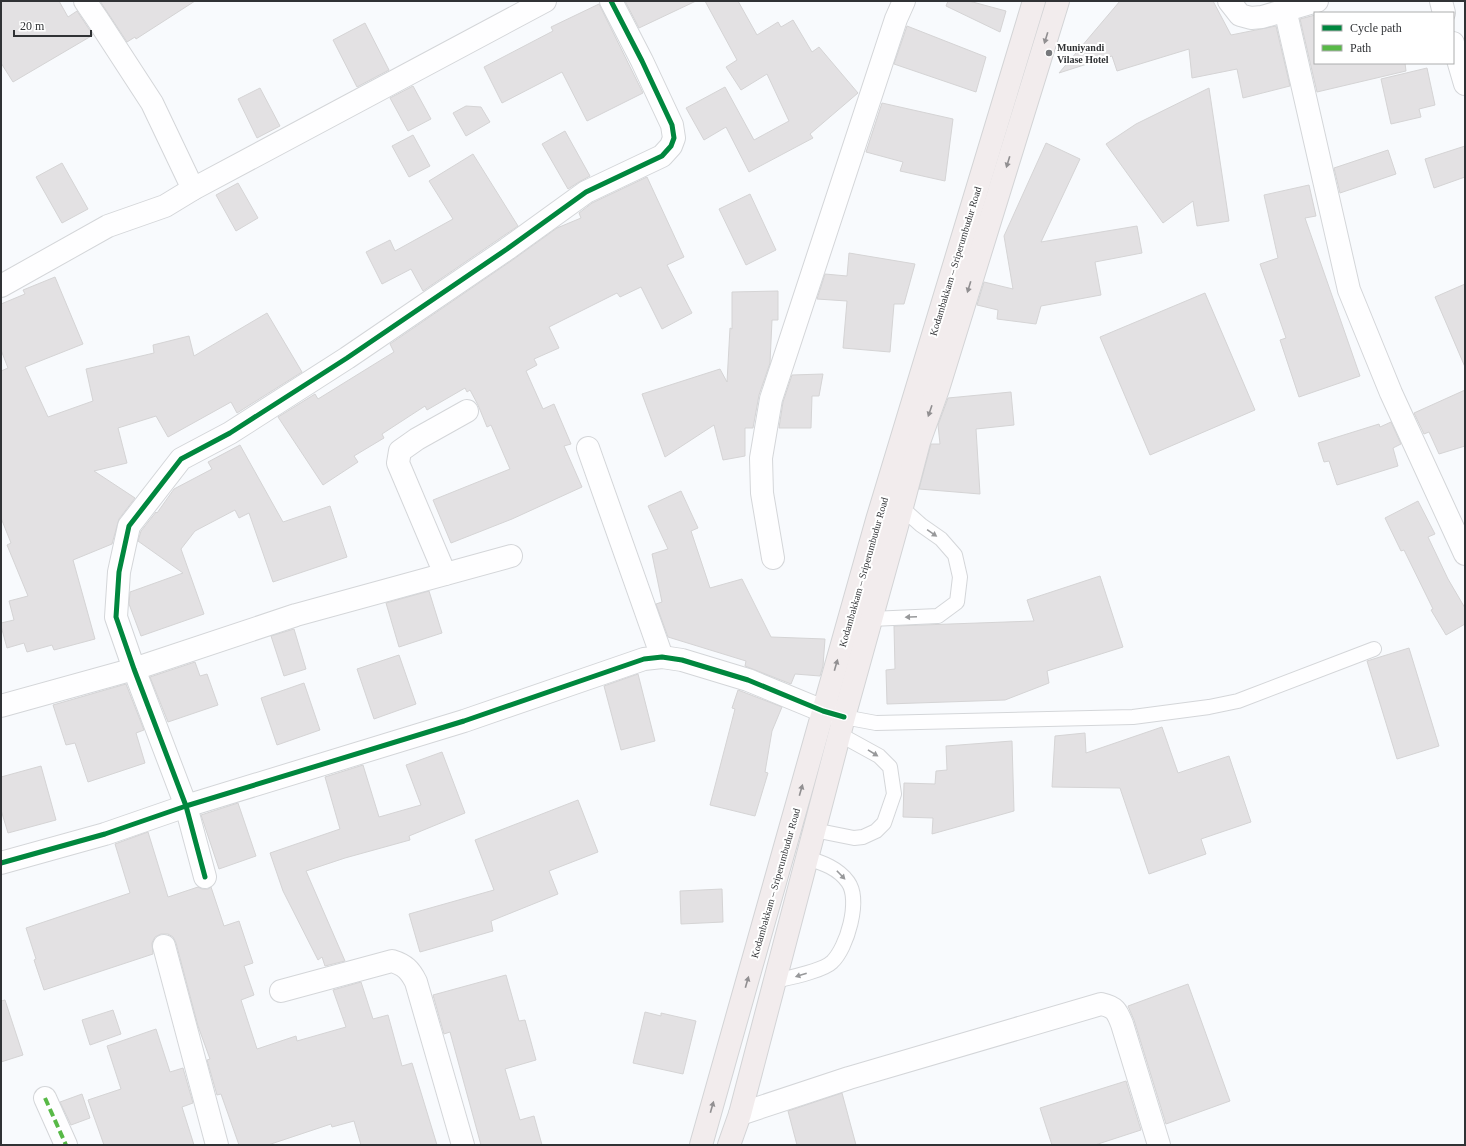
<svg xmlns="http://www.w3.org/2000/svg" width="1466" height="1146" font-family="Georgia,serif">
	<style>
		.building { fill: #e3e1e3; stroke: #d5d4d5 }
		.lines { fill: none; stroke-linecap: round; stroke-linejoin: round }
		.service-casing { stroke: #d4d6d9; stroke-width: 16 }
		.minor-casing { stroke: #d4d6d9; stroke-width: 24 }
		.primary-casing { stroke: #d3d4d6; stroke-width: 24 }
		.service { stroke: #fefeff; stroke-width: 14 }
		.minor { stroke: #fefeff; stroke-width: 22 }
		.primary { stroke: #f2eced; stroke-width: 22 }
		.quiet { stroke: #58b947; stroke-width: 4; stroke-dasharray: 8 4; stroke-linecap: butt }
		.cycleway-casing { stroke: #fff; stroke-width: 8 }
		.cycleway { stroke: #00873e; stroke-width: 5 }
		.oneway { fill: #918f91 }
		.oneway2 { fill: #97989a }
		.poi-dot { fill: #76787b; stroke: #fff; stroke-width: 1.5 }
		.labels { text-anchor: middle; stroke-width: 4; stroke-linejoin: round; paint-order: stroke }
		.poi-label { font-size: 10px; font-weight: bold; fill: #303235; stroke: #fff; text-anchor: start }
		.street-label { font-size: 10px; fill: #303235; stroke: #fff }
	</style>
	<rect width="100%" height="100%" fill="#f8fafd"/>
	<g class="building">
		<path d="M1 1H59L68 17 77 11 93 35 13 82 1 63Z"/>
		<path d="M100 1H195L136 39 135 37 127 42Z"/>
		<path d="M625 1H696L639 28Z"/>
		<path d="M705 1H738L757 35 778 22 781 27 793 20 812 52 819 47 858 93 810 134 813 138 749 172 726 127 704 140 686 108 725 87 754 140 789 121 767 74 741 90 726 67 737 60Z"/>
		<path d="M948 1H969L1006 11 1000 32 946 6Z"/>
		<path d="M1120 1H1213L1231 35 1276 26 1290 86 1243 98 1237 69 1192 78 1189 49 1117 71 1112 56 1059 73Z"/>
		<path d="M599 4 643 93 587 121 562 72 502 103 484 67 553 31 551 27Z"/>
		<path d="M1315 15V63H1405L1406 71 1317 92 1300 19Z"/>
		<path d="M365 23 389 70 357 87 333 40Z"/>
		<path d="M907 26 986 57 976 92 894 64Z"/>
		<path d="M1427 68 1435 105 1419 109 1421 117 1391 124 1381 79Z"/>
		<path d="M413 86 431 119 408 131 390 98Z"/>
		<path d="M260 88 280 126 257 138 238 99Z"/>
		<path d="M1209 88 1229 221 1197 226 1193 201 1163 223 1106 144 1136 124Z"/>
		<path d="M882 103 953 119 945 181 900 171 903 162 866 152Z"/>
		<path d="M466 106 481 107 490 122 466 136 453 113Z"/>
		<path d="M565 131 590 176 579 182 568 189 542 144Z"/>
		<path d="M413 135 430 166 409 177 392 146Z"/>
		<path d="M1046 143 1080 159 1041 242 1137 226 1142 253 1095 262 1101 295 1041 306 1036 324 997 319 998 310 977 305 984 282 1013 289 1004 236Z"/>
		<path d="M1465 146V177L1434 188 1425 159Z"/>
		<path d="M1388 150 1396 174 1340 193 1334 168Z"/>
		<path d="M473 154 518 226 423 291 411 269 382 284 366 252 390 240 395 251 453 219 429 181Z"/>
		<path d="M62 163 88 209 62 223 36 177Z"/>
		<path d="M647 177 684 257 667 265 692 313 662 329 641 287 620 297 617 293 549 327 559 348 534 359 537 365 526 371 543 409 554 404 571 444 564 446 582 487 512 519 451 543 433 500 510 469 491 425 487 427 478 405 470 390 467 392 465 388 427 410 425 406 382 434 384 438 354 456 358 462 323 485 278 417 315 394 318 399 394 352 390 344 514 259 557 228 581 218 579 213 592 203Z"/>
		<path d="M238 183 258 218 236 231 216 195Z"/>
		<path d="M1309 185 1316 216 1305 218 1360 376 1299 397 1280 340 1286 338 1260 264 1278 258 1264 195Z"/>
		<path d="M750 194 776 250 746 265 719 209Z"/>
		<path d="M849 253 915 264 904 304H894L890 352 843 348 847 301 817 299 825 274 847 276Z"/>
		<path d="M55 277 83 344 25 367 48 417 93 401 86 369 154 353 153 345 189 336 194 356 267 313 302 372 237 413 231 402 168 437 156 416 118 428 127 463 94 471 135 498 119 519 112 544 73 560 95 639 54 650 52 645 27 652 24 643 7 648 1 626V623L14 620 9 601 28 596 7 545 11 543 1 518V371L8 368 1 350V304L25 294 23 290Z"/>
		<path d="M1465 284V367L1435 297Z"/>
		<path d="M778 291V320H772L770 363 759 395 753 428H745V456L723 460 714 425 665 457 642 394 720 369 727 382 730 328 732 329V292Z"/>
		<path d="M1205 293 1255 410 1150 455 1100 337Z"/>
		<path d="M823 374 819 396H812L811 428H779L783 402 792 375Z"/>
		<path d="M1465 390V446L1439 454 1429 432 1424 434 1414 413Z"/>
		<path d="M1011 392 1014 425 976 429 980 494 919 489 931 444H940L938 425 948 398Z"/>
		<path d="M1391 422 1401 444 1393 448 1398 466 1337 485 1329 461 1324 462 1318 443 1379 424 1380 427Z"/>
		<path d="M240 445 283 522 330 506 347 557 273 582 249 513 239 518 235 510 195 531 181 549 204 614 141 636 129 604 130 592 183 573 138 541 141 531 156 512 157 513 174 489 212 469 208 462Z"/>
		<path d="M681 491 698 528 691 531 710 588 742 579 771 637 825 639 823 666 820 676 795 674 791 684 745 666 746 661 668 637 656 604 662 602 652 554 668 549 648 506Z"/>
		<path d="M1418 501 1435 534 1428 537 1448 579 1465 608V624L1446 635 1431 610 1433 609 1404 550 1401 551 1385 518Z"/>
		<path d="M1100 576 1123 647 1047 671 1049 683 1005 700 887 704 886 670 895 669 894 626 1034 621 1027 600Z"/>
		<path d="M429 591 442 633 399 647 386 603Z"/>
		<path d="M294 629 306 669 284 676 271 636Z"/>
		<path d="M1409 648 1439 746 1397 759 1367 661Z"/>
		<path d="M399 655 416 704 374 719 357 669Z"/>
		<path d="M195 662 200 676 207 674 218 705 168 722 150 677Z"/>
		<path d="M638 674 655 741 621 750 604 686Z"/>
		<path d="M304 683 320 730 277 745 261 698Z"/>
		<path d="M126 684 144 730 136 733 145 763 88 782 75 743 66 745 53 705Z"/>
		<path d="M738 690 782 707 772 731 765 772 768 773 755 816 710 805 735 709 732 708Z"/>
		<path d="M1162 727 1178 773 1229 756 1251 822 1201 839 1206 854 1149 874 1120 788 1052 787 1055 736 1085 733 1086 753Z"/>
		<path d="M1012 741 1014 811 932 834 933 818 903 817 904 783 935 784 936 771 947 770 946 746Z"/>
		<path d="M442 752 465 813 409 836 410 840 345 858 306 871 345 961 325 966 322 957 318 960 283 891 270 853 340 829 325 777 363 765 379 817 421 805 406 765Z"/>
		<path d="M41 766 56 820 8 833 1 810V777Z"/>
		<path d="M578 800 598 852 549 871 558 894 491 921 493 931 420 952 409 914 494 890 475 840Z"/>
		<path d="M238 803 256 856 219 869 201 815Z"/>
		<path d="M148 832 168 897 198 887 202 889H208L211 887 224 926 239 921 253 963 244 966 254 995 241 1000 257 1049 296 1036 297 1041 346 1027 333 990 361 982 373 1019 388 1015 402 1066 412 1063 437 1145H361L354 1121 332 1127 331 1124 268 1145H239L221 1094 217 1095 207 1060 210 1059 198 1026 176 943 173 937 168 934H161L155 937 152 943 153 954 44 990 34 960 36 959 26 928 130 893 115 844Z"/>
		<path d="M722 889 723 922 681 924 680 891Z"/>
		<path d="M506 975 519 1021 525 1020 536 1060 505 1069 520 1120 534 1116 542 1145H481L450 1032 444 1034 433 995Z"/>
		<path d="M1188 984 1230 1101 1166 1124 1134 1020 1128 1006Z"/>
		<path d="M5 1000 23 1055 1 1062V1001Z"/>
		<path d="M113 1010 121 1034 90 1045 82 1020Z"/>
		<path d="M645 1012 661 1016V1013L696 1021 683 1074 633 1063Z"/>
		<path d="M156 1029 170 1072 183 1068 193 1103 182 1107 194 1145H104L88 1100 121 1089 107 1046Z"/>
		<path d="M1126 1081 1141 1130 1095 1145H1052L1040 1108Z"/>
		<path d="M842 1093 856 1145H797L788 1111Z"/>
		<path d="M82 1094 90 1118 71 1125 60 1102Z"/>
	</g>
	<g class="lines">
		<defs>
			<g id="service">
				<path d="M871 619 938 616 957 602 960 577 955 555 941 539 921 525 902 508"/>
				<path d="M844 717 876 723 1133 717 1209 707 1238 701 1374 649"/>
				<path d="M814 830 854 838 863 837 876 831 884 823 894 794 890 767 879 756 839 734"/>
				<path d="M775 981C788 978 823 971 832 962 847 948 861 900 848 882 838 868 823 863 807 858"/>
			</g>
			<g id="minor">
				<path d="M85 1 98 20 152 103 193 189"/>
				<path d="M1229 1 1240 15 1251 18 1262 17 1317 1"/>
				<path d="M1441 1 1444 13"/>
				<path d="M1285 9 1349 290 1391 393 1465 554"/>
				<path d="M1453 43 1465 84"/>
				<path d="M1 286 108 226 165 206 193 189 545 1"/>
				<path d="M588 448 662 657"/>
				<path d="M773 558 762 493 761 458 771 399 896 19 904 1"/>
				<path d="M445 574 398 463 400 451 417 439 467 411"/>
				<path d="M1 706 134 669 296 615 511 556"/>
				<path d="M1 863 105 834 186 806 464 721 644 659 662 657 682 660 748 680 823 711 841 716"/>
				<path d="M205 877 186 806 134 669 116 617 119 572 129 526 181 459 230 433 347 358 507 249 586 192 662 156 671 146 674 138 672 125 642 61 611 1"/>
				<path d="M164 946 217 1145"/>
				<path d="M281 991 392 961C405 965 410 970 416 982L463 1145"/>
				<path d="M45 1098 66 1145"/>
				<path d="M740 1114 849 1078 1101 1004C1115 1007 1117 1011 1122 1024L1159 1145"/>
			</g>
			<g id="primary">
				<path d="M701 1145 877 520 1034 1"/>
				<path d="M729 1145 740 1114 844 717 897 526 919 442 938 389 1058 1"/>
			</g>
		</defs>
		<use href="#service" class="service-casing"/>
		<use href="#minor" class="minor-casing"/>
		<use href="#primary" class="primary-casing"/>
		<use href="#service" class="service"/>
		<use href="#minor" class="minor"/>
		<use href="#primary" class="primary"/>
		<path class="quiet" d="M45 1098 66 1145"/>
		<defs>
			<g id="cycleway">
				<path d="M1 863 105 834 186 806 464 721 644 659 662 657 682 660 748 680 823 711 844 717"/>
				<path d="M205 877 186 806 134 669 116 617 119 572 129 526 181 459 230 433 347 358 507 249 586 192 662 156 671 146 674 138 672 125 642 61 611 1"/>
			</g>
		</defs>
		<use href="#cycleway" class="cycleway-casing"/>
		<use href="#cycleway" class="cycleway"/>
	</g>
	<defs><path id="oneway-solid" d="M-6-.8H1V-3.2L6.5 0L1 3.2V.8H-6Z"/></defs>
	<g class="oneway">
		<use href="#oneway-solid" transform="translate(1046 38) rotate(107)"/>
		<use href="#oneway-solid" transform="translate(1008 162) rotate(107)"/>
		<use href="#oneway-solid" transform="translate(969 287) rotate(107)"/>
		<use href="#oneway-solid" transform="translate(930 411) rotate(109)"/>
		<use href="#oneway-solid" transform="translate(836 665) rotate(-74)"/>
		<use href="#oneway-solid" transform="translate(801 790) rotate(-74)"/>
		<use href="#oneway-solid" transform="translate(747 982) rotate(-74)"/>
		<use href="#oneway-solid" transform="translate(712 1107) rotate(-74)"/>
	</g>
	<g class="oneway2">
		<use href="#oneway-solid" transform="translate(932 533) rotate(35)"/>
		<use href="#oneway-solid" transform="translate(911 617) rotate(178)"/>
		<use href="#oneway-solid" transform="translate(873 753) rotate(32)"/>
		<use href="#oneway-solid" transform="translate(841 875) rotate(46)"/>
		<use href="#oneway-solid" transform="translate(801 975) rotate(162)"/>
	</g>
	<circle class="poi-dot" cx="1049" cy="53" r="4"/>
	<g class="labels">
		<g class="poi-label">
			<text x="1057" y="51">Muniyandi<tspan x="1057" dy="12">Vilase Hotel</tspan></text>
		</g>
		<g class="street-label">
			<text transform="translate(955 261) rotate(-73)" y="4">Kodambakkam – Sriperumbudur Road</text>
			<text transform="translate(863 572) rotate(-74)" y="4">Kodambakkam – Sriperumbudur Road</text>
			<text transform="translate(775 883) rotate(-74)" y="4">Kodambakkam – Sriperumbudur Road</text>
		</g>
	</g>
	<rect width="1466" height="1146" fill="none" stroke="#303235" stroke-width="4"/>
	<rect x="1314" y="12" width="140" height="52" fill="#ffffff" stroke="#acadae"/>
	<rect x="1322" y="25" width="20" height="6" fill="#00873e" stroke="#acadae"/>
	<text x="1350" y="32" font-size="12" fill="#303235">Cycle path</text>
	<rect x="1322" y="45" width="20" height="6" fill="#58b947" stroke="#acadae"/>
	<text x="1350" y="52" font-size="12" fill="#303235">Path</text>
	<path d="M14 30v6h77v-6" fill="none" stroke="#303235" stroke-width="2"/>
	<text x="20" y="30" font-size="12" fill="#303235" stroke="#ffffff" stroke-width="3" paint-order="stroke">20 m</text>
</svg>
